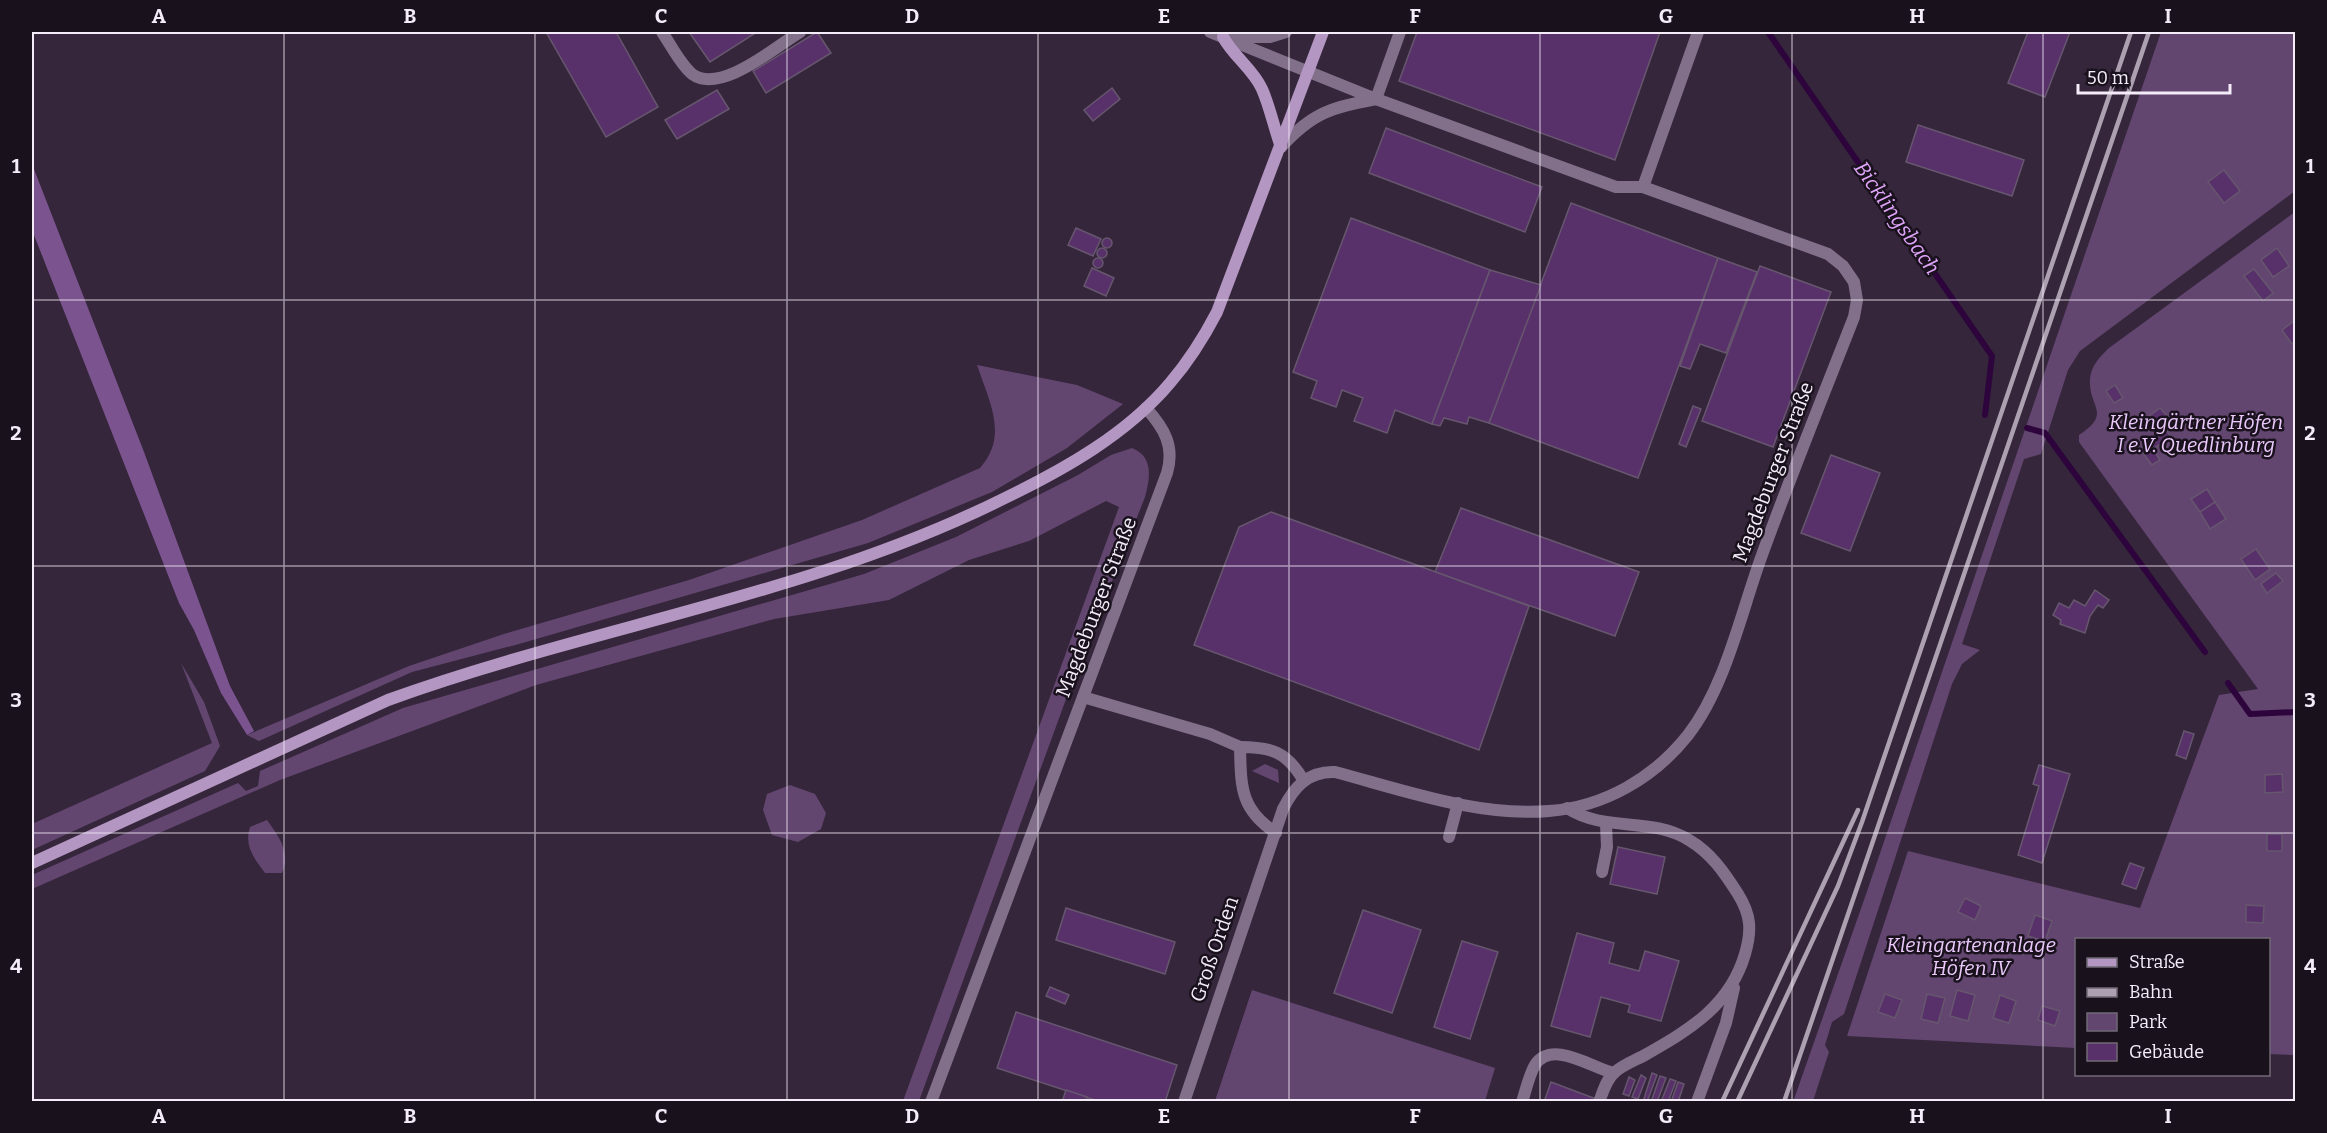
<svg xmlns="http://www.w3.org/2000/svg" width="2327" height="1133" font-family="Bitter,serif">
	<style>
		.green { fill: #634670 }
		.forest { fill: #7b538e }
		.lines { fill: none; stroke-linecap: round; stroke-linejoin: round }
		.stream { stroke: #2d053c; stroke-width: 6 }
		.building { fill: #59316a; stroke: #66566e; stroke-width: 1.5 }
		.lane { stroke: #82708b; stroke-width: 12 }
		.street { stroke: #82708b; stroke-width: 12 }
		.secondary { stroke: #b396c1; stroke-width: 12 }
		.rail { stroke: #aca0b1; stroke-width: 4.5 }
		.grid { fill: none; stroke: #f5ecfa; stroke-width: 1.5; stroke-opacity: 0.55 }
		.labels { text-anchor: middle; stroke-width: 5; stroke-linejoin: round; paint-order: stroke }
		.park-label { font-size: 20px; font-style: italic; fill: #ebc9fc; stroke: #19121c }
		.street-label { font-size: 20px; fill: #f5ecfa; stroke: #19121c }
		.water-label { font-size: 21px; font-style: italic; fill: #e0a5fa; stroke: #19121c }
		.neatline { fill: none; stroke: #f5ecfa; stroke-width: 2 }
		.grid-label { font-size: 20px; text-anchor: middle; font-weight: bold; fill: #f5ecfa }
	</style>
	<rect width="100%" height="100%" fill="#35263b"/>
	<g class="green">
		<path d="M2161 32H2295V191L2080 351 2068 370 2041 454 2024 459 1962 644 1980 650 1962 664 1952 684 1844 1014 1832 1022 1825 1045 1829 1052 1813 1101 1793 1102 1864 900Z"/>
		<path d="M2295 212V1055L2269 1054 2268 940H2076V1048L1847 1036 1908 851 2140 908 2219 695 2258 689 2079 442V435C2113 413 2088 407 2090 379 2091 365 2100 357 2109 348Z"/>
		<path d="M977 365 1077 385 1123 404 1067 448 992 492 868 543 519 644 412 672 259 741 247 735 409 666 504 634 689 580 862 520 980 468C1009 436 989 401 977 365Z"/>
		<path d="M1132 448C1154 457 1150 478 1145 497L1069 691 919 1101H903L1119 507 1106 501 1029 541 969 560 889 600 774 619 536 685 280 780 32 889V875L238 783 246 791 258 786 260 771 403 708 864 574 956 537 1078 475 1111 455Z"/>
		<path d="M181 663 204 702 220 746 205 771 32 850V824L212 743Z"/>
		<path d="M1265 764 1278 770 1279 783 1252 771Z"/>
		<path d="M790 785 815 794 826 813 821 829 798 842 772 835 763 810 767 794Z"/>
		<path d="M267 820C279 837 291 852 282 873H265C254 858 244 846 250 827Z"/>
		<path d="M1252 990 1495 1068 1485 1101H1215Z"/>
	</g>
	<path class="forest" d="M32 164 144 452 230 686 254 731 247 735 221 693 194 630 179 603 32 230Z"/>
	<g class="lines">
		<g class="stream">
			<path d="M1768 32 1992 356 1985 415"/>
			<path d="M2027 428 2045 433 2205 652"/>
			<path d="M2228 683 2250 714 2296 712"/>
		</g>
	</g>
	<g class="building">
		<path d="M546 32H616L658 107 606 137Z"/>
		<path d="M689 32H757L710 62Z"/>
		<path d="M817 32 831 53 766 93 753 71Z"/>
		<path d="M1417 32H1660L1615 160 1399 81Z"/>
		<path d="M2028 32H2070L2045 97 2008 83Z"/>
		<path d="M1112 88 1120 99 1093 121 1084 110Z"/>
		<path d="M717 90 729 109 677 139 665 120Z"/>
		<path d="M1918 125 2024 160 2012 196 1906 162Z"/>
		<path d="M1386 128 1542 187 1525 232 1369 173Z"/>
		<path d="M2224 170 2240 191 2224 203 2208 182Z"/>
		<path d="M1571 203 1718 258 1638 478 1489 423Z"/>
		<path d="M1351 218 1490 270 1432 424 1395 410 1387 433 1354 421 1363 398 1342 390 1336 407 1311 398 1317 381 1293 372Z"/>
		<path d="M1076 228 1101 239 1093 256 1068 245Z"/>
		<circle cx="1107" cy="243" r="5"/>
		<path d="M2277 248 2289 266 2273 277 2261 260Z"/>
		<circle cx="1102" cy="253" r="5"/>
		<path d="M1718 258 1757 272 1726 353 1700 344 1690 369 1680 366Z"/>
		<circle cx="1098" cy="263" r="5"/>
		<path d="M1760 266 1831 292 1773 447 1702 421Z"/>
		<path d="M1092 268 1114 278 1106 296 1084 286Z"/>
		<path d="M2254 269 2273 293 2263 301 2244 276Z"/>
		<path d="M1490 270 1541 285 1489 423 1469 417 1467 424 1444 418 1440 426 1432 424Z"/>
		<path d="M2294 321 2296 341 2292 344 2282 330Z"/>
		<path d="M2115 385 2123 398 2114 403 2106 391Z"/>
		<path d="M1693 406 1701 409 1686 447 1679 444Z"/>
		<path d="M2160 408 2168 417 2153 429 2145 419Z"/>
		<path d="M2167 431 2171 437 2153 449 2160 460 2152 465 2140 449Z"/>
		<path d="M1831 455 1880 473 1850 551 1801 533Z"/>
		<path d="M2207 489 2215 502 2200 512 2191 499Z"/>
		<path d="M2215 502 2226 519 2210 529 2200 512Z"/>
		<path d="M1461 508 1639 572 1615 636 1435 572Z"/>
		<path d="M1271 512 1529 606 1479 750 1194 645 1239 527Z"/>
		<path d="M2256 549 2270 569 2255 580 2241 559Z"/>
		<path d="M2276 573 2283 581 2267 593 2261 584Z"/>
		<path d="M2095 590 2109 600 2103 608 2098 605 2090 616 2085 633 2060 624 2061 620 2053 615 2059 603 2069 608 2074 600 2085 606Z"/>
		<path d="M2184 731 2194 734 2186 759 2176 755Z"/>
		<path d="M2039 765 2070 774 2042 863 2018 855 2039 786 2033 784Z"/>
		<path d="M2282 774 2283 792 2265 793V775Z"/>
		<rect x="2267" y="834" width="15" height="17"/>
		<path d="M1618 847 1665 857 1657 894 1610 884Z"/>
		<path d="M2130 863 2144 868 2136 889 2122 884Z"/>
		<path d="M1965 898 1981 906 1975 920 1958 912Z"/>
		<path d="M2246 905 2264 906 2263 923 2246 922Z"/>
		<path d="M1066 908 1175 942 1165 974 1056 940Z"/>
		<path d="M1363 910 1421 930 1392 1013 1334 993Z"/>
		<path d="M2035 915 2052 921 2045 941 2028 936Z"/>
		<path d="M1577 933 1614 943 1609 963 1639 971 1645 951 1679 961 1661 1021 1628 1012 1630 1005 1601 997 1590 1037 1551 1026Z"/>
		<path d="M1462 941 1498 952 1470 1039 1434 1027Z"/>
		<path d="M1050 987 1069 995 1065 1004 1046 996Z"/>
		<path d="M1957 990 1975 995 1968 1021 1950 1016Z"/>
		<path d="M1885 994 1902 1000 1895 1018 1878 1012Z"/>
		<path d="M1927 994 1945 998 1938 1023 1921 1019Z"/>
		<path d="M2000 995 2016 1001 2009 1023 1993 1018Z"/>
		<path d="M2042 1006 2060 1011 2055 1026 2038 1020Z"/>
		<path d="M1016 1012 1177 1065 1165 1102H1101L997 1068Z"/>
		<path d="M1652 1073 1657 1075 1647 1102H1643Z"/>
		<path d="M1641 1075 1646 1078 1638 1099 1632 1097Z"/>
		<path d="M1660 1076 1666 1078 1657 1102H1651Z"/>
		<path d="M1629 1077 1635 1080 1629 1096 1623 1094Z"/>
		<path d="M1670 1079 1676 1081 1668 1102H1661Z"/>
		<path d="M1551 1082 1604 1102H1544Z"/>
		<path d="M1678 1082 1684 1084 1678 1102H1671Z"/>
		<path d="M1066 1090 1087 1097 1086 1102H1062Z"/>
	</g>
	<g class="lines">
		<g class="lane">
			<path d="M662 32C671 45 680 64 692 74 720 95 775 47 800 32"/>
			<path d="M1376 99 1400 32"/>
			<path d="M1643 187 1698 32"/>
			<path d="M1567 808C1606 833 1649 816 1689 840 1711 853 1724 872 1738 894 1751 915 1752 930 1745 954 1730 1006 1689 1030 1645 1055 1636 1060 1622 1065 1614 1073 1606 1080 1603 1092 1599 1102"/>
			<path d="M1449 837 1458 803"/>
			<path d="M1602 872 1607 847 1606 824"/>
			<path d="M1522 1102C1526 1090 1529 1075 1535 1065 1552 1039 1592 1068 1614 1073"/>
			<path d="M1697 1102 1726 1023 1734 988"/>
		</g>
		<g class="street">
			<path d="M1231 37H1270L1286 32"/>
			<path d="M1281 147C1313 112 1331 108 1376 99"/>
			<path d="M1083 697 1210 734 1240 747"/>
			<path d="M1276 833C1240 809 1241 787 1240 747 1272 747 1287 752 1304 781"/>
			<path d="M931 1102 1167 473C1175 446 1164 428 1146 408"/>
			<path d="M1184 1102 1283 809C1294 787 1308 771 1335 772 1403 790 1478 817 1549 811 1604 807 1654 778 1688 735 1726 686 1741 612 1762 555 1791 475 1823 396 1854 317L1857 300 1854 282 1843 266 1828 254 1643 187H1616L1376 99 1210 32"/>
		</g>
		<g class="secondary">
			<path d="M1223 37C1234 57 1253 69 1262 89 1270 107 1274 128 1281 147"/>
			<path d="M32 863 388 700C592 626 809 596 1005 498 1065 469 1127 434 1170 383 1189 361 1204 337 1217 312L1323 32"/>
		</g>
		<g class="rail">
			<path d="M1722 1102 1858 810"/>
			<path d="M1737 1102 1838 886 1862 822 2131 32"/>
			<path d="M1784 1102 2149 32"/>
		</g>
	</g>
	<path class="grid" d="M284 32V1102M535 32V1102M787 32V1102M1038 32V1102M1289 32V1102M1540 32V1102M1792 32V1102M2043 32V1102M32 300H2296M32 566H2296M32 833H2296"/>
	<g class="labels">
		<g class="park-label">
			<text x="2196" y="429">Kleingärtner Höfen<tspan x="2196" dy="23">I e.V. Quedlinburg</tspan></text>
			<text x="1971" y="952">Kleingartenanlage<tspan x="1971" dy="23">Höfen IV</tspan></text>
		</g>
		<g class="street-label">
			<text transform="translate(1773 472) rotate(-69)" y="7">Magdeburger Straße</text>
			<text transform="translate(1096 607) rotate(-69)" y="7">Magdeburger Straße</text>
			<text transform="translate(1214 949) rotate(-71)" y="7">Groß Orden</text>
		</g>
		<g class="water-label">
			<text transform="translate(1897 218) rotate(55)" y="7">Bicklingsbach</text>
		</g>
	</g>
	<rect width="2327" height="1133" fill="none" stroke="#19121c" stroke-width="66"/>
	<rect x="2075" y="938" width="195" height="138" fill="#19121c" stroke="#716975" stroke-width="1.5"/>
	<rect x="2087" y="958" width="30" height="9" fill="#b396c1" stroke="#716975" stroke-width="1.5"/>
	<text x="2129" y="968" font-size="18" fill="#f5ecfa">Straße</text>
	<rect x="2087" y="988" width="30" height="9" fill="#aca0b1" stroke="#716975" stroke-width="1.5"/>
	<text x="2129" y="998" font-size="18" fill="#f5ecfa">Bahn</text>
	<rect x="2087" y="1013" width="30" height="18" fill="#634670" stroke="#716975" stroke-width="1.5"/>
	<text x="2129" y="1028" font-size="18" fill="#f5ecfa">Park</text>
	<rect x="2087" y="1043" width="30" height="18" fill="#59316a" stroke="#716975" stroke-width="1.5"/>
	<text x="2129" y="1058" font-size="18" fill="#f5ecfa">Gebäude</text>
	<path d="M2078 84v9h152v-9" fill="none" stroke="#f5ecfa" stroke-width="3"/>
	<text x="2087" y="84" font-size="18" fill="#f5ecfa" stroke="#19121c" stroke-width="4.5" paint-order="stroke">50 m</text>
	<rect x="33" y="33" width="2261" height="1067" class="neatline"/>
	<g class="grid-label">
		<text x="159" y="23">A</text>
		<text x="410" y="23">B</text>
		<text x="661" y="23">C</text>
		<text x="912" y="23">D</text>
		<text x="1164" y="23">E</text>
		<text x="1415" y="23">F</text>
		<text x="1666" y="23">G</text>
		<text x="1917" y="23">H</text>
		<text x="2168" y="23">I</text>
		<text x="16" y="173">1</text>
		<text x="2310" y="173">1</text>
		<text x="16" y="440">2</text>
		<text x="2310" y="440">2</text>
		<text x="16" y="707">3</text>
		<text x="2310" y="707">3</text>
		<text x="16" y="973">4</text>
		<text x="2310" y="973">4</text>
		<text x="159" y="1123">A</text>
		<text x="410" y="1123">B</text>
		<text x="661" y="1123">C</text>
		<text x="912" y="1123">D</text>
		<text x="1164" y="1123">E</text>
		<text x="1415" y="1123">F</text>
		<text x="1666" y="1123">G</text>
		<text x="1917" y="1123">H</text>
		<text x="2168" y="1123">I</text>
	</g>
</svg>
